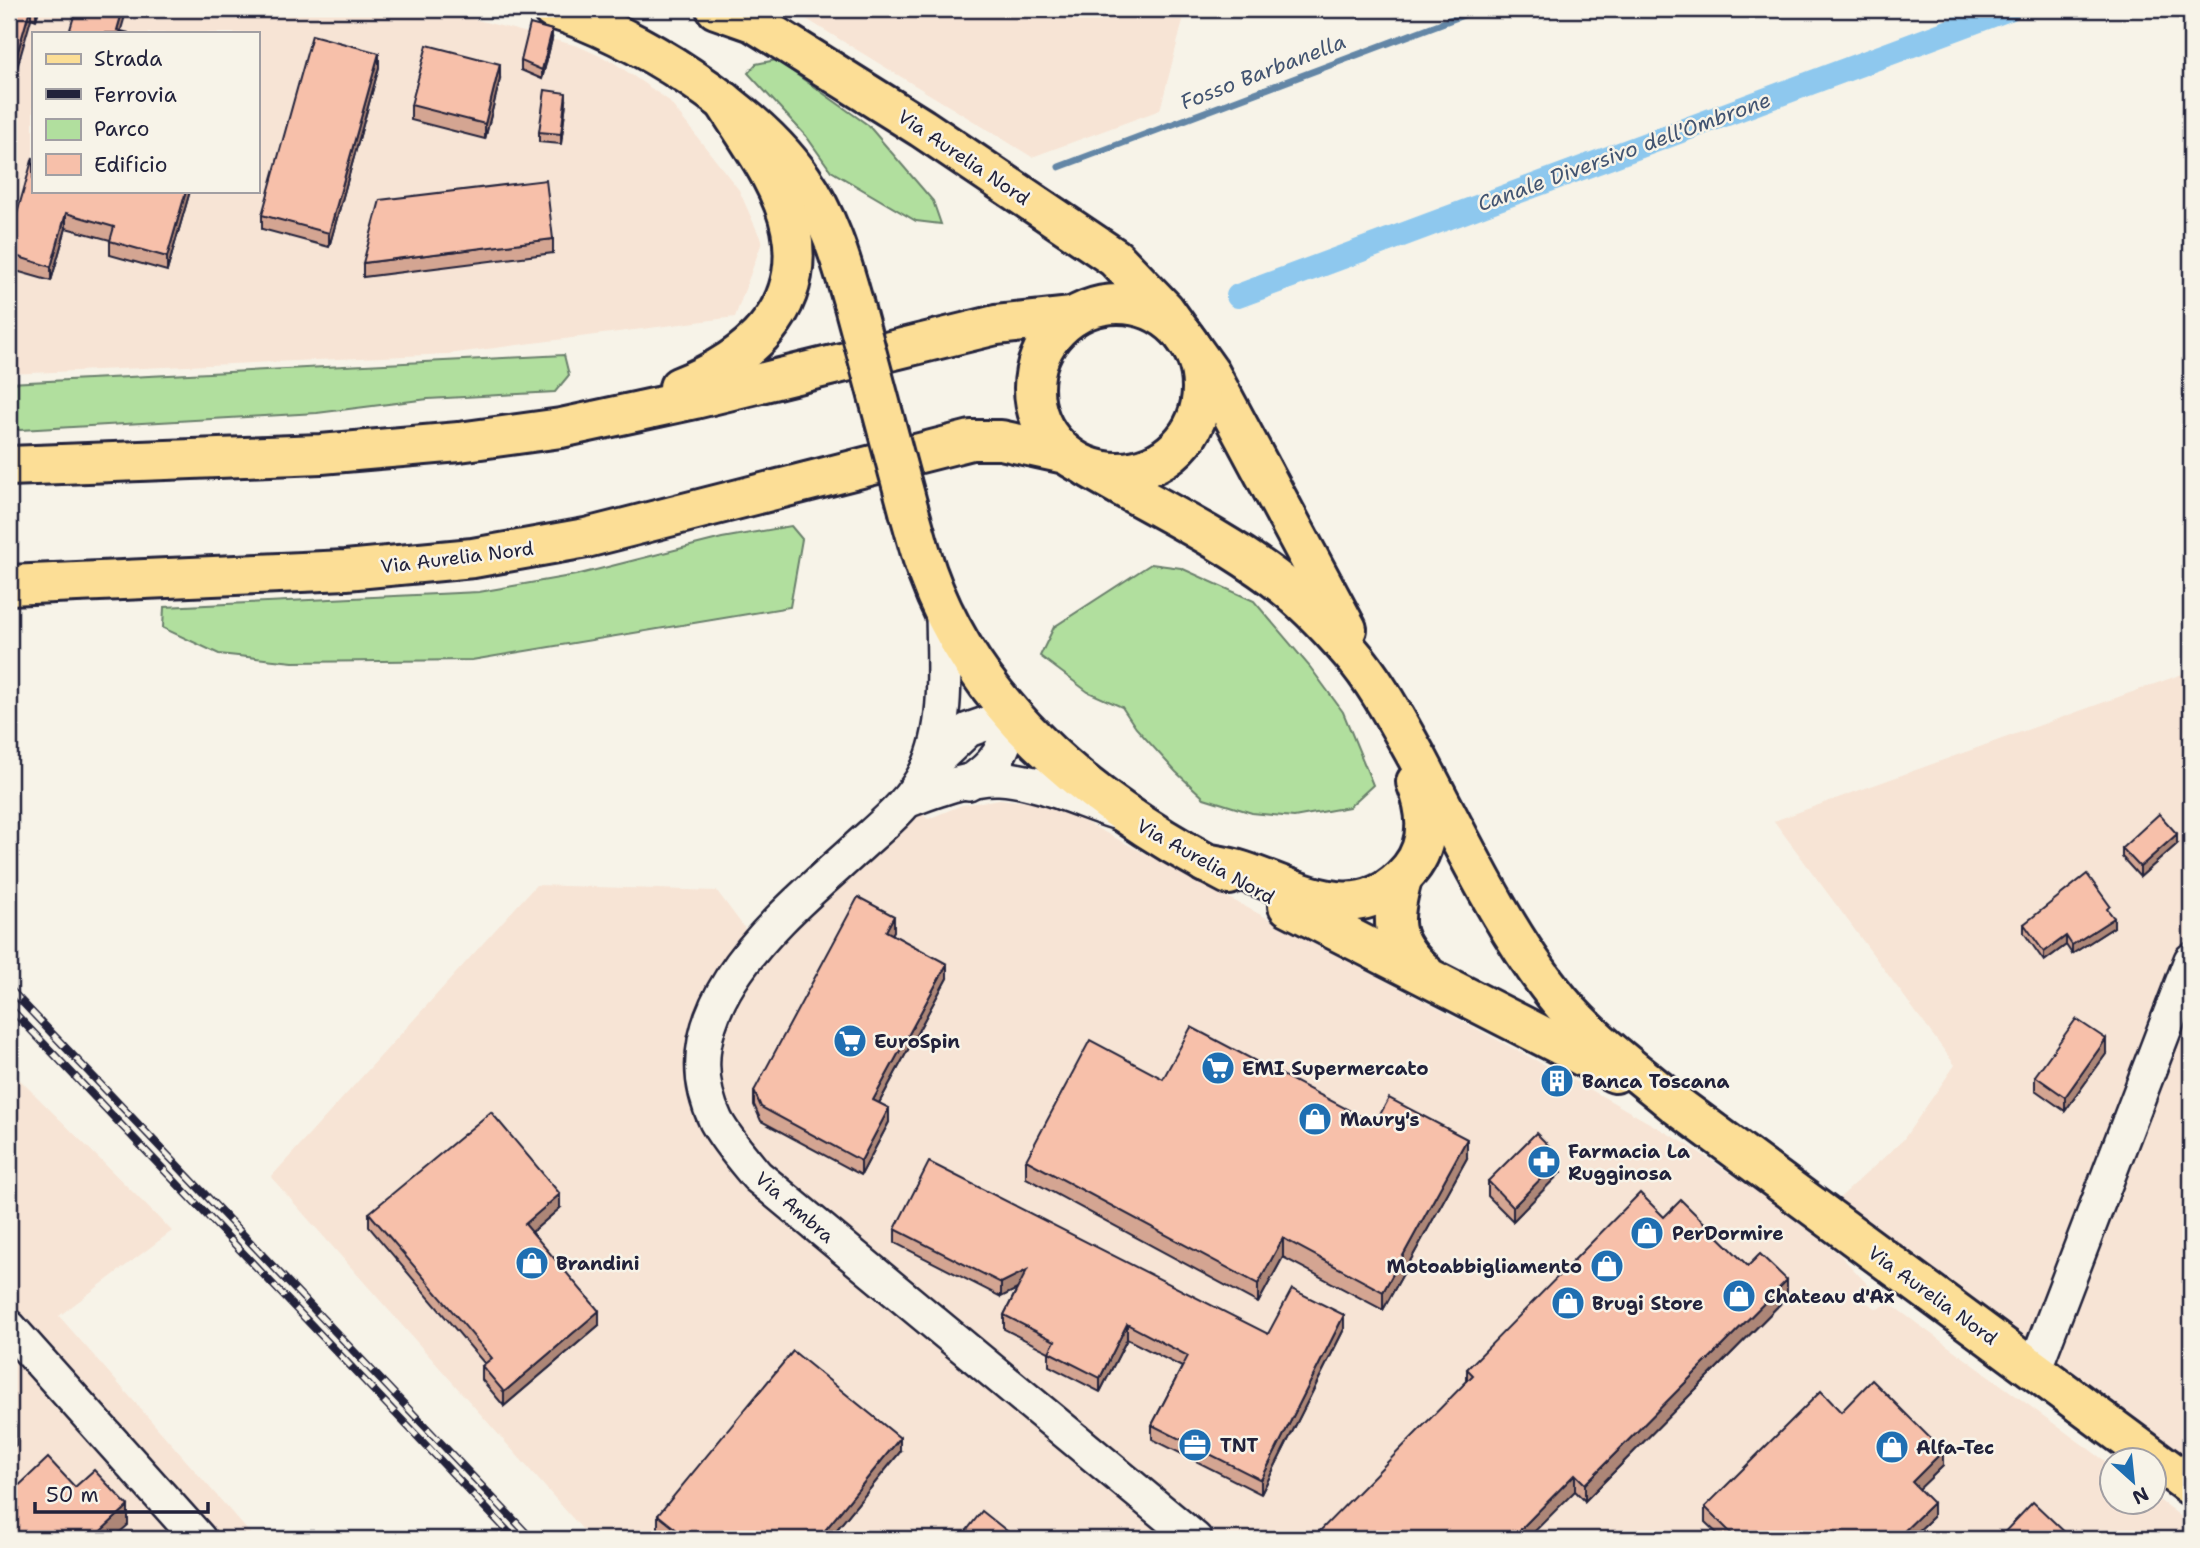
<svg xmlns="http://www.w3.org/2000/svg" width="2200" height="1548" font-family="'Shantell Sans',sans-serif">
	<style>
		.built { fill: #f7e4d5; fill-rule: evenodd }
		.green { fill: #b1df9e; stroke: #6a806c; stroke-width: 2 }
		.lines { fill: none; stroke-linecap: round; stroke-linejoin: round }
		.stream { stroke: #6386a6; stroke-width: 7 }
		.canal { stroke: #8ec8ee; stroke-width: 24 }
		.minor-casing { stroke: #22223b; stroke-width: 38 }
		.major-casing { stroke: #22223b; stroke-width: 44 }
		.minor { stroke: #f7f3e8; stroke-width: 33 }
		.major { stroke: #fcde96; stroke-width: 38 }
		.rail-casing { stroke: #22223b; stroke-width: 8 }
		.rail { stroke: #f7f3e8; stroke-width: 5; stroke-dasharray: 16; stroke-linecap: butt }
		.major-bridge-casing { stroke: #22223b; stroke-width: 44; stroke-linecap: butt }
		.major-bridge { stroke: #fcde96; stroke-width: 38 }
		.wall { fill: #d4a592; stroke: #22223b; stroke-width: 2 }
		.shaded-wall { fill: #ad8677; stroke: #22223b; stroke-width: 2 }
		.building { fill: #f7c0aa; stroke: #22223b; stroke-width: 2 }
		.labels { text-anchor: middle; stroke-width: 5; stroke-linejoin: round; paint-order: stroke }
		.street-label { font-size: 19px; fill: #22223b; stroke: #f7f3e8 }
		.poi-label { font-size: 19px; font-weight: bold; fill: #22223b; stroke: #f7f3e8; text-anchor: start }
		.water-label { font-size: 21px; font-style: italic; fill: #425471; stroke: #f7f3e8 }
	</style>
	<rect width="100%" height="100%" fill="#f7f3e8"/>
	<filter id="ink" filterUnits="userSpaceOnUse"><feTurbulence type="fractalNoise" baseFrequency=".0143" numOctaves="2"/><feDisplacementMap in="SourceGraphic" scale="14" xChannelSelector="R" yChannelSelector="G"/><feConvolveMatrix kernelMatrix="1 2 1 2 8 2 1 2 1" color-interpolation-filters="sRGB"/></filter>
	<g filter="url(#ink)">
		<g class="built">
			<path d="M9 9H435L578 46 613 62 668 100 739 190 762 242 735 317 448 354 9 374ZM33 33H257V191H33Z"/>
			<path d="M790 9H1186L1160 110 1032 157Z"/>
			<path d="M2188 672 2191 674V1471L1834 1203 1903 1140 1955 1065 1774 821Z"/>
			<path d="M895 791 928 819 962 805 1000 799 1038 803 1074 816 1579 1083 1688 1145 1763 1195 1839 1254 1869 1286 1863 1300 1877 1309 1889 1303 2112 1466V1502H2154L2155 1497 2191 1524V1539H591L271 1177 536 885 717 891 746 930Z"/>
			<path d="M9 1069 172 1231 59 1316 255 1539H9Z"/>
		</g>
		<g class="green">
			<path d="M776 60 868 125 933 201 941 224 916 221 831 171 806 136 748 73 756 64Z"/>
			<path d="M564 355 569 375 555 392 428 399 317 413 20 430 9 427V383Z"/>
			<path d="M791 526 802 539 790 607 472 660 293 662 219 654 163 628 164 607 479 592 576 575 722 538Z"/>
			<path d="M1151 564 1181 568 1254 601 1310 667 1343 712 1373 785 1349 807 1294 817 1252 813 1204 798 1176 772 1136 728 1122 707 1088 692 1040 656 1054 627Z"/>
		</g>
		<g class="lines">
			<path class="stream" d="M1059 167 1479 9"/>
			<path class="canal" d="M1238 296 2009 9"/>
			<defs>
				<g id="minor">
					<path d="M943 607C943 658 950 723 927 770 911 803 882 825 856 849 785 914 662 1009 716 1121 727 1141 743 1159 757 1176L1195 1539"/>
					<path d="M928 768 968 730 1011 715C1007 748 996 765 968 783"/>
					<path d="M909 800C936 790 969 777 999 778 1037 780 1078 800 1115 812"/>
					<path d="M9 1327 199 1539"/>
					<path d="M2034 1370 2191 960"/>
				</g>
				<g id="major">
					<path d="M552 9C633 33 754 109 802 179 828 216 841 259 853 302"/>
					<path d="M716 9 753 22 922 128 1115 258 1165 310 1210 373 1347 629"/>
					<circle cx="1118" cy="388" r="84"/>
					<path d="M679 387C747 360 807 311 791 229 782 183 748 140 724 101"/>
					<path d="M9 466 321 454 459 442 561 428 695 399 996 325 1072 317"/>
					<path d="M1087 467C1149 504 1216 535 1274 578 1302 599 1327 625 1350 652 1378 684 1397 722 1418 759 1460 838 1504 933 1560 1001 1593 1041 1636 1071 1675 1104L2191 1486"/>
					<path d="M909 511C915 531 920 552 927 572 978 714 1099 809 1229 875"/>
					<path d="M9 585 346 570 473 558 586 538 971 440H1001L1065 454"/>
					<path d="M1205 863C1217 865 1230 867 1242 871 1301 890 1359 930 1410 869 1431 843 1428 812 1416 782"/>
					<path d="M1402 879C1391 920 1389 940 1423 971"/>
					<path d="M1288 906 1615 1073"/>
				</g>
			</defs>
			<use href="#minor" class="minor-casing"/>
			<use href="#major" class="major-casing"/>
			<use href="#minor" class="minor"/>
			<use href="#major" class="major"/>
			<defs>
				<g id="rail">
					<path d="M9 988 532 1539"/>
					<path d="M9 1007 515 1539"/>
				</g>
			</defs>
			<use href="#rail" class="rail-casing"/>
			<use href="#rail" class="rail"/>
			<defs>
				<path id="major-bridge" d="M853 302 909 511"/>
			</defs>
			<use href="#major-bridge" class="major-bridge-casing"/>
			<use href="#major-bridge" class="major-bridge"/>
		</g>
		<g class="wall">
			<path d="M9 9H39L36 20Z"/>
			<path d="M552 39 542 79 521 70V61Z"/>
			<path d="M379 67 329 247 262 229V215Z"/>
			<path d="M500 79 485 139 411 120V105Z"/>
			<path d="M566 102 561 144 539 142V132Z"/>
			<path d="M33 191H190L167 271 110 255V240L66 228 51 281 9 269V242Z"/>
			<path d="M553 239V253L363 277V263Z"/>
			<path d="M2177 844 2140 877 2122 857V848Z"/>
			<path d="M2110 913 2114 927 2072 954 2066 945 2044 961 2024 933V924Z"/>
			<path d="M894 931 892 934 947 978 879 1103 889 1122 861 1175 761 1121 754 1105V1091Z"/>
			<path d="M2106 1054 2065 1111 2035 1090V1076Z"/>
			<path d="M1163 1079 1375 1124 1467 1158 1383 1310 1283 1257 1258 1303 1026 1178V1160Z"/>
			<path d="M1561 1172 1513 1221 1488 1196V1181Z"/>
			<path d="M560 1208 532 1232 599 1325 504 1406 482 1380V1366L485 1364 369 1227V1213Z"/>
			<path d="M1664 1217 1748 1266 1787 1297 1585 1501 1467 1381V1369Z"/>
			<path d="M895 1229 1268 1334 1344 1329 1261 1494 1152 1439V1425L1182 1367 1127 1339 1100 1392 1049 1366V1352L1004 1329V1315L1017 1289 1001 1297 895 1243Z"/>
			<path d="M1841 1412 1943 1466 1919 1489 1933 1517 1910 1539H1723L1705 1522V1507Z"/>
			<path d="M900 1452 829 1539H670L658 1530V1515Z"/>
		</g>
		<g class="shaded-wall">
			<path d="M30 9H31V19L9 96V82Z"/>
			<path d="M36 9H39L36 20Z"/>
			<path d="M123 9H127L120 33 117 30Z"/>
			<path d="M552 30V39L542 79V70Z"/>
			<path d="M379 53V67L329 247V233Z"/>
			<path d="M500 64V79L485 139V124Z"/>
			<path d="M566 93V102L561 144V134Z"/>
			<path d="M186 191H190L167 271V257Z"/>
			<path d="M66 213V228L51 281V267Z"/>
			<path d="M2177 834V844L2140 877V867Z"/>
			<path d="M894 916V931L886 945V931Z"/>
			<path d="M2114 918V927L2072 954V945Z"/>
			<path d="M2066 936V945L2044 961V952Z"/>
			<path d="M947 964V978L873 1114V1100Z"/>
			<path d="M2106 1039V1054L2065 1111V1097Z"/>
			<path d="M889 1108V1122L861 1175V1161Z"/>
			<path d="M1467 1139V1158L1383 1310V1292Z"/>
			<path d="M1561 1158V1172L1513 1221V1207Z"/>
			<path d="M560 1194V1208L525 1238V1224Z"/>
			<path d="M1283 1238V1257L1258 1303V1284Z"/>
			<path d="M1027 1270V1284L1001 1297V1283Z"/>
			<path d="M1787 1280V1297L1585 1501V1484Z"/>
			<path d="M599 1311V1325L504 1406V1392Z"/>
			<path d="M1344 1315V1329L1261 1494V1480Z"/>
			<path d="M1127 1324V1339L1100 1392V1378Z"/>
			<path d="M16 1426V1445L9 1451V1433Z"/>
			<path d="M900 1438V1452L829 1539H818Z"/>
			<path d="M1943 1451V1466L1912 1496V1482Z"/>
			<path d="M1575 1474V1491L1527 1539H1511Z"/>
			<path d="M1933 1503V1517L1910 1539H1896Z"/>
			<path d="M128 1506V1525L112 1539H92Z"/>
		</g>
		<g class="building">
			<path d="M9 9H30L9 82Z"/>
			<path d="M76 9H123L117 30 129 33H69Z"/>
			<path d="M530 24 552 30 542 70 521 61Z"/>
			<path d="M312 35 379 53 329 233 262 215Z"/>
			<path d="M427 45 500 64 485 124 411 105Z"/>
			<path d="M545 90 566 93 561 134 539 132Z"/>
			<path d="M33 157V191H186L167 257 110 241 114 227 66 213 51 267 9 254V242Z"/>
			<path d="M546 180 553 239 363 263 380 200Z"/>
			<path d="M2159 814 2177 834 2140 867 2122 848Z"/>
			<path d="M2087 874 2110 906 2107 909 2114 918 2072 945 2066 936 2044 952 2024 924Z"/>
			<path d="M858 897 894 916 886 931 947 964 873 1100 889 1108 861 1161 761 1107 754 1091Z"/>
			<path d="M2076 1019 2106 1039 2065 1097 2035 1076Z"/>
			<path d="M1191 1027 1375 1124 1389 1098 1467 1139 1383 1292 1283 1238 1258 1284 1026 1160 1090 1040 1163 1079Z"/>
			<path d="M491 1112 560 1194 525 1224 599 1311 504 1392 482 1366 492 1358 369 1213Z"/>
			<path d="M1536 1133 1561 1158 1513 1207 1488 1181Z"/>
			<path d="M929 1162 1268 1334 1292 1289 1344 1315 1261 1480 1152 1425 1188 1356 1127 1324 1100 1378 1049 1352 1055 1341 1004 1315 1027 1270 1001 1283 895 1229Z"/>
			<path d="M1640 1193 1664 1217 1681 1200 1748 1266 1760 1254 1787 1280 1585 1484 1575 1474 1511 1539H1312L1473 1375 1467 1369Z"/>
			<path d="M793 1351 900 1438 818 1539H688L658 1515Z"/>
			<path d="M1872 1380 1943 1451 1912 1482 1933 1503 1896 1539H1737L1705 1507 1821 1391 1841 1412Z"/>
			<path d="M9 1417 16 1426 9 1433Z"/>
			<path d="M48 1458 75 1487 94 1470 128 1506 92 1539H9V1495Z"/>
			<path d="M2033 1502 2072 1539H1998Z"/>
			<path d="M982 1511 1017 1539H960Z"/>
			<path d="M1656 1531 1665 1539H1648Z"/>
		</g>
	</g>
	<defs>
		<symbol id="supermarket-disc" viewBox="-11 -11 22 22"><circle r="9.5" fill="#1f6fb2" stroke="#f7f3e8"/><path d="M-6-5.5h2.5l.6 2H6L4.5 2H-2.5L-4.4-4H-6ZM-1.5 3.2a1.3 1.3 0 1 0 .1 0ZM3 3.2a1.3 1.3 0 1 0 .1 0Z" fill="#fff"/></symbol>
		<symbol id="building-disc" viewBox="-11 -11 22 22"><circle r="9.5" fill="#1f6fb2" stroke="#f7f3e8"/><path d="M-4-6H4V6H1V3H-1V6H-4ZM-2.5-4.3h1.7v1.8h-1.7ZM.8-4.3h1.7v1.8H.8ZM-2.5-1h1.7V.8h-1.7ZM.8-1h1.7V.8H.8Z" fill="#fff"/></symbol>
		<symbol id="shop-disc" viewBox="-11 -11 22 22"><circle r="9.5" fill="#1f6fb2" stroke="#f7f3e8"/><path d="M-5-2.5h2.3a2.7 3.5 0 0 1 5.4 0H5L5.5 6h-11ZM-1.5-2.5h3a1.5 2.3 0 0 0-3 0Z" fill="#fff"/></symbol>
		<symbol id="pharmacy-disc" viewBox="-11 -11 22 22"><circle r="9.5" fill="#1f6fb2" stroke="#f7f3e8"/><path d="M-2-6h4v4h4v4h-4v4h-4v-4h-4v-4h4Z" fill="#fff"/></symbol>
		<symbol id="office-disc" viewBox="-11 -11 22 22"><circle r="9.5" fill="#1f6fb2" stroke="#f7f3e8"/><path d="M-6-3h4V-5.5h4V-3h4V5H-6ZM-1-4.5V-3h2v-1.5ZM-6 0V1H6V0Z" fill="#fff"/></symbol>
	</defs>
	<g fill-rule="evenodd">
		<use href="#supermarket-disc" x="831" y="1022" width="38" height="38"/>
		<use href="#supermarket-disc" x="1199" y="1049" width="38" height="38"/>
		<use href="#building-disc" x="1538" y="1062" width="38" height="38"/>
		<use href="#shop-disc" x="1296" y="1100" width="38" height="38"/>
		<use href="#pharmacy-disc" x="1525" y="1143" width="38" height="38"/>
		<use href="#shop-disc" x="1628" y="1214" width="38" height="38"/>
		<use href="#shop-disc" x="513" y="1244" width="38" height="38"/>
		<use href="#shop-disc" x="1588" y="1247" width="38" height="38"/>
		<use href="#shop-disc" x="1720" y="1277" width="38" height="38"/>
		<use href="#shop-disc" x="1549" y="1284" width="38" height="38"/>
		<use href="#office-disc" x="1176" y="1426" width="38" height="38"/>
		<use href="#shop-disc" x="1873" y="1428" width="38" height="38"/>
	</g>
	<g class="labels">
		<g class="street-label">
			<text transform="translate(964 157) rotate(34)" y="7">Via Aurelia Nord</text>
			<text transform="translate(457 557) rotate(-7)" y="7">Via Aurelia Nord</text>
			<text transform="translate(1206 861) rotate(29)" y="7">Via Aurelia Nord</text>
			<text transform="translate(795 1207) rotate(41)" y="7">Via Ambra</text>
			<text transform="translate(1933 1295) rotate(36)" y="7">Via Aurelia Nord</text>
		</g>
		<g class="poi-label">
			<text x="874" y="1048">EuroSpin</text>
			<text x="1242" y="1075">EMI Supermercato</text>
			<text x="1582" y="1088">Banca Toscana</text>
			<text x="1340" y="1126">Maury's</text>
			<text x="1568" y="1158">Farmacia La<tspan x="1568" dy="22">Rugginosa</tspan></text>
			<text x="1672" y="1240">PerDormire</text>
			<text x="556" y="1270">Brandini</text>
			<text x="1582" y="1273" text-anchor="end">Motoabbigliamento</text>
			<text x="1764" y="1303">Chateau d'Ax</text>
			<text x="1592" y="1310">Brugi Store</text>
			<text x="1220" y="1452">TNT</text>
			<text x="1916" y="1454">Alfa-Tec</text>
		</g>
		<g class="water-label">
			<text transform="translate(1263 72) rotate(-21)" y="7">Fosso Barbanella</text>
			<text transform="translate(1624 152) rotate(-20)" y="7">Canale Diversivo dell'Ombrone</text>
		</g>
	</g>
	<rect width="2200" height="1548" fill="none" stroke="#f7f3e8" stroke-width="35"/>
	<rect x="18" y="18" width="2165" height="1513" fill="none" stroke="#22223b" stroke-width="2.5" filter="url(#ink)"/>
	<rect x="32" y="32" width="228" height="161" fill="#f7f3e8" stroke="#a29fa3" stroke-width="2"/>
	<rect x="46" y="54" width="35" height="10" fill="#fcde96" stroke="#a29fa3" stroke-width="2"/>
	<text x="94" y="66" font-size="21" fill="#22223b">Strada</text>
	<rect x="46" y="89" width="35" height="10" fill="#22223b" stroke="#a29fa3" stroke-width="2"/>
	<text x="94" y="102" font-size="21" fill="#22223b">Ferrovia</text>
	<rect x="46" y="119" width="35" height="21" fill="#b1df9e" stroke="#a29fa3" stroke-width="2"/>
	<text x="94" y="136" font-size="21" fill="#22223b">Parco</text>
	<rect x="46" y="154" width="35" height="21" fill="#f7c0aa" stroke="#a29fa3" stroke-width="2"/>
	<text x="94" y="172" font-size="21" fill="#22223b">Edificio</text>
	<g transform="translate(2133 1481) rotate(153)"><circle r="33" fill="#f7f3e8" stroke="#a29fa3" stroke-width="2"/>
	<path d="M0-5L12 26L0 18L-12 26Z" fill="#1f6fb2"/>
	<text y="-10" font-size="19" font-weight="bold" text-anchor="middle" fill="#22223b">N</text>
	</g>
	<path d="M35 1502v10h173v-10" fill="none" stroke="#22223b" stroke-width="3.5"/>
	<text x="46" y="1502" font-size="21" fill="#22223b" stroke="#f7f3e8" stroke-width="5" paint-order="stroke">50 m</text>
</svg>
